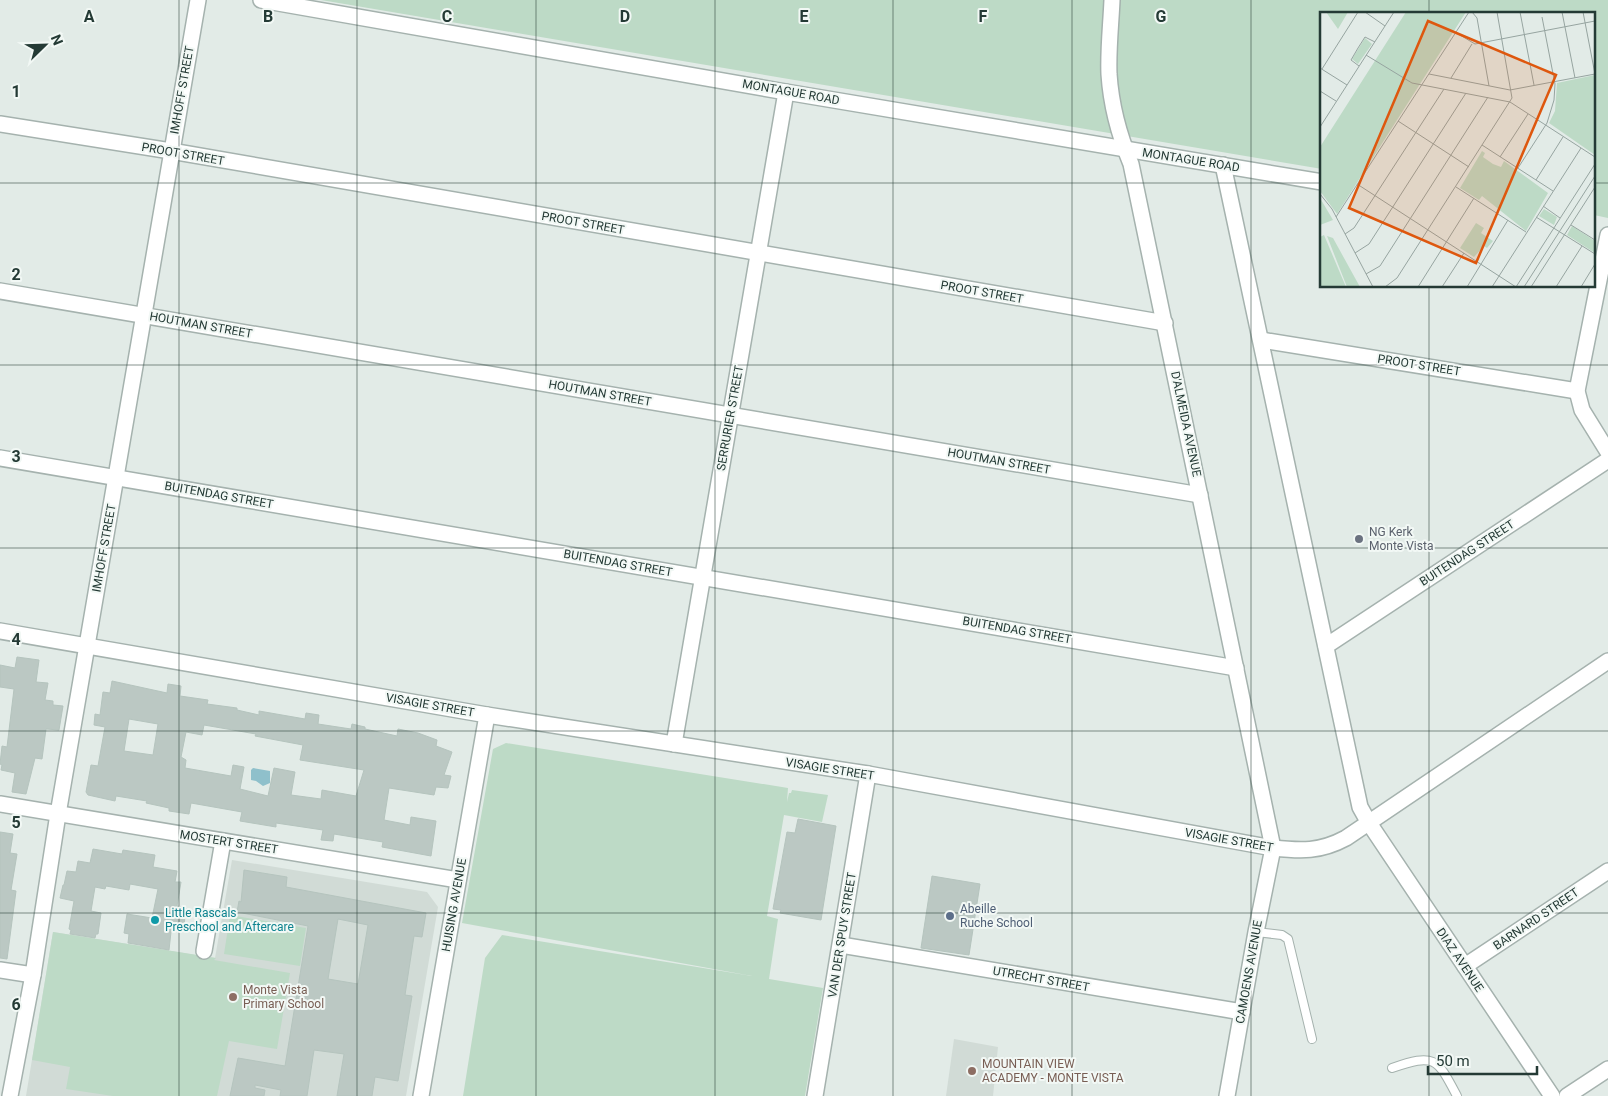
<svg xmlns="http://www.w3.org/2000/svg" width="1608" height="1096" font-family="Roboto,sans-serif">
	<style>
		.built { fill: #d1dbd6 }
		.green { fill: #bddac6 }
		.water { fill: #8fc0cb }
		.building { fill: #bbc8c3; stroke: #b5c4be; fill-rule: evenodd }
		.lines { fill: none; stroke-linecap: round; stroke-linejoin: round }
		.lane-casing { stroke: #a5b2ae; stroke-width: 10 }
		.street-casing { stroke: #a5b2ae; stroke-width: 18 }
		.lane { stroke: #fff; stroke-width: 8 }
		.street { stroke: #fff; stroke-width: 15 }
		.grid { fill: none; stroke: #243a35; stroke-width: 1; stroke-opacity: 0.55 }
		.worship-dot { fill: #6b7280; stroke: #f2f8f5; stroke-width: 2 }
		.service-dot { fill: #5c6f8a; stroke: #f2f8f5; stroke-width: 2 }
		.culture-dot { fill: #0f9aa8; stroke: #f2f8f5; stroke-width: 2 }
		.education-dot { fill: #8d6e63; stroke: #f2f8f5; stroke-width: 2 }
		.labels { text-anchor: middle; stroke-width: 4; stroke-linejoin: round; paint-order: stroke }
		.street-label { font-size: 12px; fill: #243a35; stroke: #f2f8f5 }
		.worship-label { font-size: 12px; fill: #5b616d; stroke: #f2f8f5; text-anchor: start }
		.service-label { font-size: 12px; fill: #4e5e75; stroke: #f2f8f5; text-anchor: start }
		.culture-label { font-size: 12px; fill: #0d838f; stroke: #f2f8f5; text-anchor: start }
		.education-label { font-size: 12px; fill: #785e54; stroke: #f2f8f5; text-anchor: start }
		.inset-road { fill: none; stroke: #96a4a0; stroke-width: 1 }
		.view { fill: #de570e; fill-opacity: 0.15; stroke: #de570e; stroke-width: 2.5 }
		.inset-edge { fill: none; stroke: #243a35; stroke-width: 2.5 }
		.grid-label { font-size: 16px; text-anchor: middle; font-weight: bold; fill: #243a35; stroke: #f2f8f5; stroke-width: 4; stroke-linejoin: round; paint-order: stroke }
	</style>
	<rect width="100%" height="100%" fill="#e2ebe7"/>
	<g class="built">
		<path d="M232 860 427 892 438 907 406 1096H26L53 932 215 958Z"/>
		<path d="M954 1039 998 1047 993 1096H946Z"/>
	</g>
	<g class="green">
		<path d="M321 0H1608V218L1594 215V14H1322V169Z"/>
		<path d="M506 743 788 788 787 802 789 793H791L792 790 828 795 822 822 784 815 767 916 778 919 769 979 823 988 805 1096H463L485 958 502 935 752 976 462 923 493 749Z"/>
		<path d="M230 915 306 928 300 966 224 954Z"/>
		<path d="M53 932 216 958 214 960 290 973 277 1049 229 1041 217 1096H113L66 1089 70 1067 32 1060Z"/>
	</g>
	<path class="water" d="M253 768 270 771V783L263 786 256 781 251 780V770Z"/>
	<g class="building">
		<path d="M17 657 39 660 36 682 48 683 45 700 53 701V705L63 706 59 730 46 729 42 759 35 758 26 794 12 792 15 773 1 770 2 765 0 764 2 746 7 747 14 689 0 687V665L15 668Z"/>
		<path d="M112 681 167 693 168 684 181 686 180 696 208 700 207 704 237 708V710L259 715V711L305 719 306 713 319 715 318 724 351 729 352 724 365 727V729L397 736 398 729 418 733 437 740 436 746 452 752 444 775 451 776 448 788 436 787 434 795 389 788 384 820 410 825 411 817 436 821 431 856 382 847 383 842 334 834 333 841 321 840 323 830 276 823V827L240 821 242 812 191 803 189 814 169 811V808L146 803 147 801 116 796 115 801 88 795 86 792 91 765 98 766 105 727 94 725 95 714 100 715 103 692 110 693ZM129 719 158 724 153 755 124 751ZM204 725 256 734 255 736 303 745 300 760 364 770 356 796 322 790 321 799 291 795 295 772 274 768 268 796 240 789 244 767 233 765 231 776 185 768 186 760 181 757 186 732 202 735Z"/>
		<path d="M798 819 836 826 821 920 780 913 781 910 773 909 787 832 795 833Z"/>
		<path d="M0 832 13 834 10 853 17 854 11 890 16 891 7 959 0 958Z"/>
		<path d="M93 849 122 854 123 850 155 855 153 867 177 871 175 882H181L177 906 186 908 184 925 172 923 169 950 128 943 129 934 124 933 127 914 152 918 158 889 130 884 129 890 106 886 105 889 95 887 91 911 101 913 98 934H96L95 938 70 934 71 930 69 929 74 901 60 898 63 885H64L67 871 76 872 78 861 90 863Z"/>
		<path d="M244 870 287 877 286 887 426 913 422 937 414 936 405 995 412 996 398 1081 375 1077 372 1096H337L344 1054 314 1050 307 1096H280L281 1090 255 1085V1088L265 1090 264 1096H230L238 1058 285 1066 308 926 237 912 239 901 241 902ZM338 919 368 925 358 984 328 979Z"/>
		<path d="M932 876 980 884 969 955 921 948Z"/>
	</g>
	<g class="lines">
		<defs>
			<g id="lane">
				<path d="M1256 932 1282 935 1288 939 1312 1039"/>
				<path d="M1392 1068C1435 1053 1437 1058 1457 1096"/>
			</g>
			<g id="street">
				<path d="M261 0 786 92 1322 182"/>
				<path d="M1112 0C1111 24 1108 49 1109 74 1111 105 1119 135 1131 164L1273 848 1256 932 1227 1096"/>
				<path d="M0 124 171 151 1165 323"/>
				<path d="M1223 165 1360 807 1369 823 1552 1096"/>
				<path d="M1608 235 1577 391 1582 410 1608 452"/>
				<path d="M0 291 1200 495"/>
				<path d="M1261 340 1577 391"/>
				<path d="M0 458 1236 668"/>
				<path d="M0 631 487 715 868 774 1273 848C1301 851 1320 852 1346 838L1608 661"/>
				<path d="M1326 646 1608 460"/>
				<path d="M674 744 786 92"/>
				<path d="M0 804 458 880"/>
				<path d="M841 945 1242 1012"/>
				<path d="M204 951 223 841"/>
				<path d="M1465 966 1608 871"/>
				<path d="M0 970 33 975"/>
				<path d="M10 1096 33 975 58 814 198 0"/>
				<path d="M421 1096 487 715"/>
				<path d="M815 1096 868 774"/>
				<path d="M1567 1096 1608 1069"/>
			</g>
		</defs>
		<use href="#lane" class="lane-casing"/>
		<use href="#street" class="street-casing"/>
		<use href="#lane" class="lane"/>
		<use href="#street" class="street"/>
	</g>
	<path class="grid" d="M179 0V1096M357 0V1096M536 0V1096M715 0V1096M893 0V1096M1072 0V1096M1251 0V1096M1429 0V14M0 183H1322M1594 183H1608M1429 286V1096M0 365H1608M0 548H1608M0 731H1608M0 913H1608"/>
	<circle class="worship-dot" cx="1359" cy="539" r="5"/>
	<circle class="service-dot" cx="950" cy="916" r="5"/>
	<circle class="culture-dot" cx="155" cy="920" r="5"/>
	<g class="education-dot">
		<circle cx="233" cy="997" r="5"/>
		<circle cx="972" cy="1071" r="5"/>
	</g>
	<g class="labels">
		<g class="street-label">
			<text transform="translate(182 90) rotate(-80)" y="4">IMHOFF STREET</text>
			<text transform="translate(791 92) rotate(10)" y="4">MONTAGUE ROAD</text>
			<text transform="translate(183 154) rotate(10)" y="4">PROOT STREET</text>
			<text transform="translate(1191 160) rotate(9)" y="4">MONTAGUE ROAD</text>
			<text transform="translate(583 223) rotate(10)" y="4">PROOT STREET</text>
			<text transform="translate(982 292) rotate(10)" y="4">PROOT STREET</text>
			<text transform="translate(201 325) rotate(10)" y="4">HOUTMAN STREET</text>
			<text transform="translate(1419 365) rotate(9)" y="4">PROOT STREET</text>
			<text transform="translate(600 393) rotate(10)" y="4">HOUTMAN STREET</text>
			<text transform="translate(730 418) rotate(-80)" y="4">SERRURIER STREET</text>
			<text transform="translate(1186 424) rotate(78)" y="4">D'ALMEIDA AVENUE</text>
			<text transform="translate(999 461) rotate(10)" y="4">HOUTMAN STREET</text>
			<text transform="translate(219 495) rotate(10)" y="4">BUITENDAG STREET</text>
			<text transform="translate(104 548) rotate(-80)" y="4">IMHOFF STREET</text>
			<text transform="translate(1467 553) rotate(-33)" y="4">BUITENDAG STREET</text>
			<text transform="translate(618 563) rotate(10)" y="4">BUITENDAG STREET</text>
			<text transform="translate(1017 630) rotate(10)" y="4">BUITENDAG STREET</text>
			<text transform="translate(430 705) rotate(10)" y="4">VISAGIE STREET</text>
			<text transform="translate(830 769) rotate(9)" y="4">VISAGIE STREET</text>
			<text transform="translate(1229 840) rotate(10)" y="4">VISAGIE STREET</text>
			<text transform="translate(229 842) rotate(9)" y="4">MOSTERT STREET</text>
			<text transform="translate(454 905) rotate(-80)" y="4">HUISING AVENUE</text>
			<text transform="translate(1536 919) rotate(-34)" y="4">BARNARD STREET</text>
			<text transform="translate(842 935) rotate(-81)" y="4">VAN DER SPUY STREET</text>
			<text transform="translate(1460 960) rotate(56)" y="4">DIAZ AVENUE</text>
			<text transform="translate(1249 972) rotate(-80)" y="4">CAMOENS AVENUE</text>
			<text transform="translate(1041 979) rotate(10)" y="4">UTRECHT STREET</text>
		</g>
		<g class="worship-label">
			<text x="1369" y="536">NG Kerk<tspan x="1369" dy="14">Monte Vista</tspan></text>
		</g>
		<g class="service-label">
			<text x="960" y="913">Abeille<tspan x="960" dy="14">Ruche School</tspan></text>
		</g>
		<g class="culture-label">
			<text x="165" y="917">Little Rascals<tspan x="165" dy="14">Preschool and Aftercare</tspan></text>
		</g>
		<g class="education-label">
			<text x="243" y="994">Monte Vista<tspan x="243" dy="14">Primary School</tspan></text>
			<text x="982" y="1068">MOUNTAIN VIEW<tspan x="982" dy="14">ACADEMY - MONTE VISTA</tspan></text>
		</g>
	</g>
	<g transform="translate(1320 12)">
		<rect width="275" height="275" fill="#e2ebe7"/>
		<path d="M6 0H28L18 17ZM86 0H146L17 202 0 179V135ZM45 26 52 32 38 52 32 47ZM275 63V143L229 111 235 99 237 71ZM162 139 165 141 163 145 173 152 181 155 184 149 228 181 206 219 162 184 159 188 140 176ZM0 186 13 208 0 213ZM224 197 237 205 234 213 219 204ZM156 211 164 216 161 221 173 229 167 236 164 234 154 245 140 236ZM252 214 275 229V241L247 223ZM4 223 26 275H0V225ZM7 224 13 226 40 275H27Z" fill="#bddac6"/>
		<path class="inset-road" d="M45 0 65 14M152 0 157 6 169 74M200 0 214 73M242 0 255 66M263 0 275 62M135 20 155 32 275 9M46 43 92 71 190 90 275 145M39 54 31 48 38 36 45 25 55 30M0 56 27 73M2 57 38 0M109 62 190 78 275 62M131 66 152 32M0 79 16 89M78 109 149 155M0 115 74 0M162 133 233 179M180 145 208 102M198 156 227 111 234 88 235 72 222 5M216 168 243 125M37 172 196 275M136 175 206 220M0 182 12 197 53 275M223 194 240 206M16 205 149 0M216 205 275 242M251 213 275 228M25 222 34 216 124 77M35 241 49 232 146 81M46 262 60 254 168 85M65 275 77 266 192 86 177 0M98 275 154 186M122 275 144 241M147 275 188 208M172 275 261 136M196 275 275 152M204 275 275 164M211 275 275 175M236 275 262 234M261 275 275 252"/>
		<path class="view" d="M108 9 236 63 156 251 29 196Z"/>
		<rect width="275" height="275" class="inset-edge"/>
	</g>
	<g class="grid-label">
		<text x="89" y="22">A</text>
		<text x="268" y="22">B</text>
		<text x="447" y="22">C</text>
		<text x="625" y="22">D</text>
		<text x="804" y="22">E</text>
		<text x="983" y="22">F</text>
		<text x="1161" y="22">G</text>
		<text x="16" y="97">1</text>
		<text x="16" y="280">2</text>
		<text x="16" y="462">3</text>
		<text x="16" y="645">4</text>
		<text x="16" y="828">5</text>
		<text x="16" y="1010">6</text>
	</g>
	<g transform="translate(45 45) rotate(67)" stroke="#f2f8f5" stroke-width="4" paint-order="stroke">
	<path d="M0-4L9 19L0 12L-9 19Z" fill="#243a35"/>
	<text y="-8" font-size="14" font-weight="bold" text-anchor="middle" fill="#243a35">N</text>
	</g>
	<path d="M1428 1066v8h109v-8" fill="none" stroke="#243a35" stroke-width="2.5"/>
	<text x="1436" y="1066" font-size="15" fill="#243a35" stroke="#f2f8f5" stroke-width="4" paint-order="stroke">50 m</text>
</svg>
